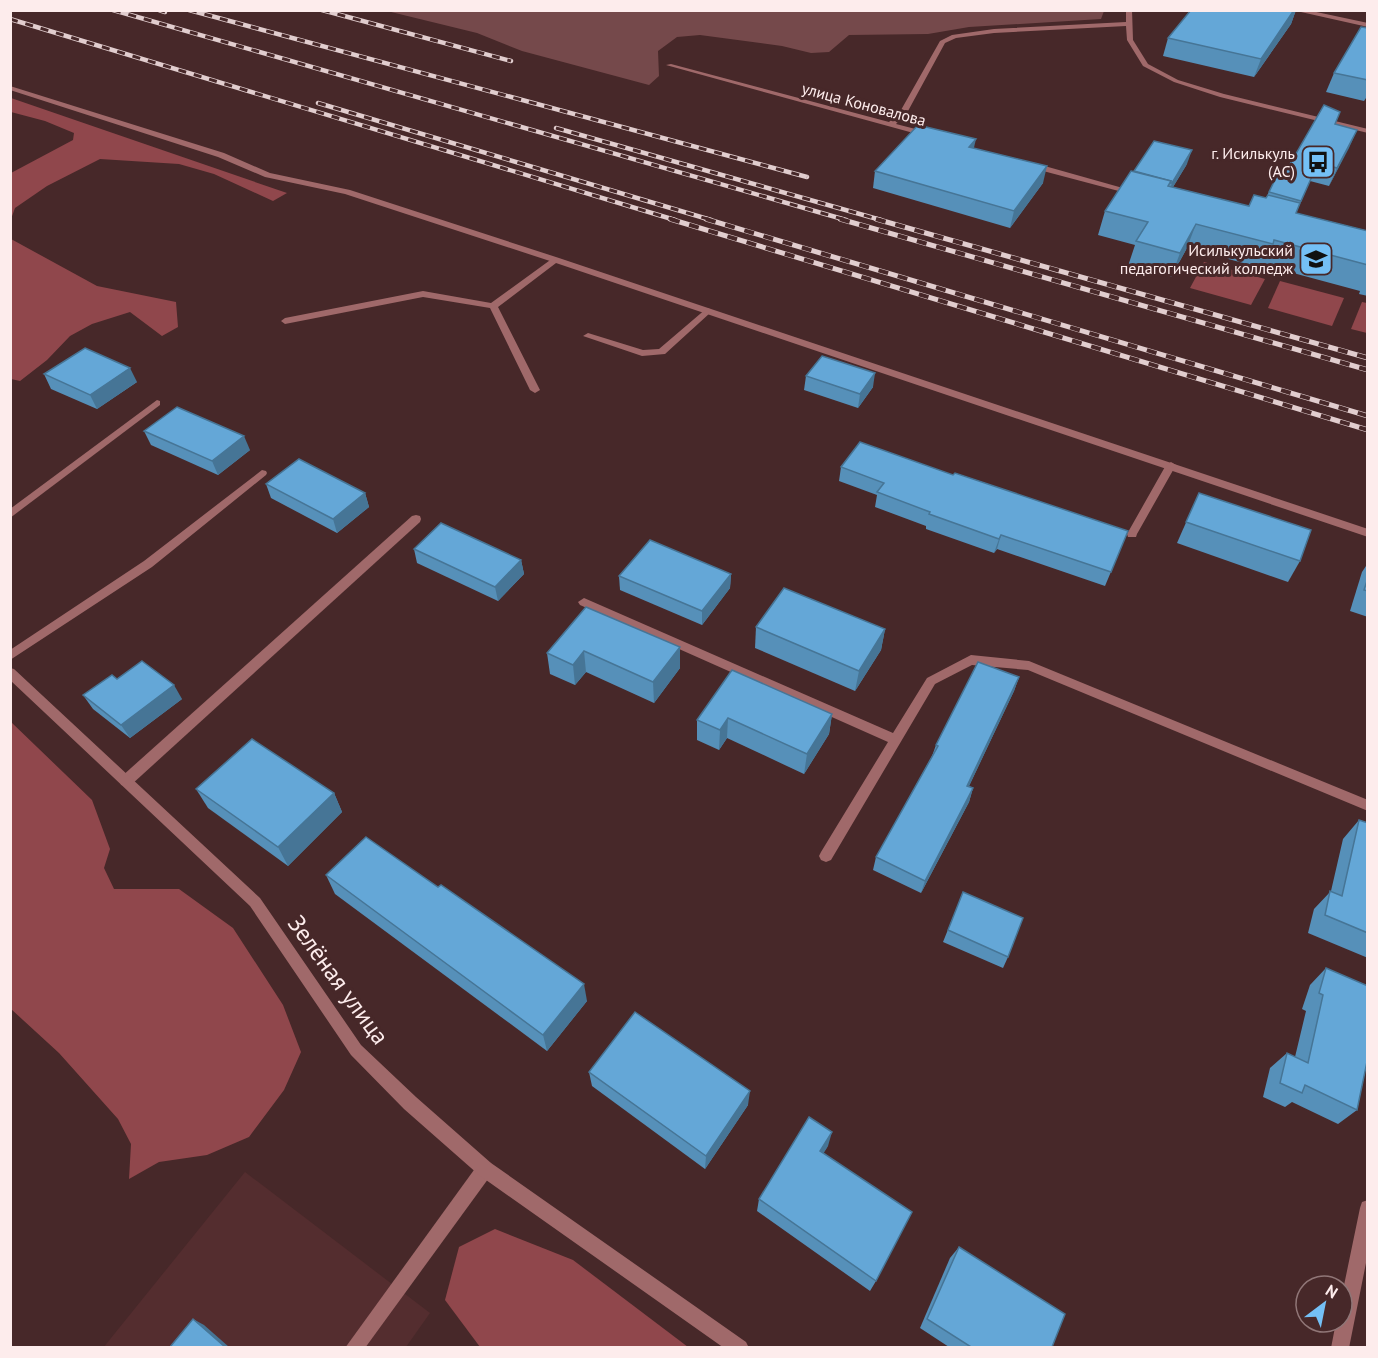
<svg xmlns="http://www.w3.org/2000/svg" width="1378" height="1358" font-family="'PT Sans',sans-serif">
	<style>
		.built { fill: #542d2f }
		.green { fill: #75494b }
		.forest { fill: #90474c }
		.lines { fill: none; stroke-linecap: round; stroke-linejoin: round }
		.service { fill: #a0696a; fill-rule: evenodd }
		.minor { fill: #a0696a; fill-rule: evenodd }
		.tertiary { fill: #a0696a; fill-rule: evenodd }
		.rail-far1-casing { stroke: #e1cdce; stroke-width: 4.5 }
		.rail-casing { stroke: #e1cdce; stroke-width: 5 }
		.rail-far1 { stroke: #472829; stroke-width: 3; stroke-dasharray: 8; stroke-linecap: butt }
		.rail { stroke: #472829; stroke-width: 4; stroke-dasharray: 10; stroke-linecap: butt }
		.wall { fill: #5690b9 }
		.shaded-wall { fill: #467596 }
		.building { fill: #64a7d7; stroke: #467596; stroke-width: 1.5 }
		.labels { text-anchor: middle; stroke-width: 6; stroke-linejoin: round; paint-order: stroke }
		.far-street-label { font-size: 16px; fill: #fdecec; stroke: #472829 }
		.far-poi-label { font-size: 16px; fill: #fdecec; stroke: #472829; text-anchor: end }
		.near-street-label { font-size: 24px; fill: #fdecec; stroke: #472829 }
	</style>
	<rect width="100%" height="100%" fill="#472829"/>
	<path class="built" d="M245 1172 430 1313 406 1347 103 1348Z"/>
	<path class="green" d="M387 11 1104 10V11L1101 19 969 27 928 34 849 35 829 52 811 53 782 46 700 35 677 37 658 51 659 76 649 85 522 51 477 33Z"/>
	<g class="forest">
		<path d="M11 98 287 193 273 201 214 174 179 164 100 159 47 186 15 208 11 219V173L73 140 74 133 45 121 11 112Z"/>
		<path d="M11 239 97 286 176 302 178 327 162 336 130 312 92 324 70 336 47 360 20 381 11 379Z"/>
		<path d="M1204 262 1265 279 1251 305 1190 288Z"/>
		<path d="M1280 281 1344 298 1332 326 1268 308Z"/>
		<path d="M1362 302 1367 303V333L1351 329Z"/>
		<path d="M10 721 92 800 110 849 104 868 114 889H179L233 928 283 1005 301 1052 284 1090 249 1137 207 1155 159 1162 129 1179 131 1144 118 1119 59 1053 11 1009Z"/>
		<path d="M495 1229 573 1260 688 1347H480L445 1300 459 1247Z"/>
	</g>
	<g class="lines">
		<g class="service">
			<path d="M553 258 560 260 498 307 540 390 535 393 530 390 490 308 423 297 285 324 281 321 285 318 423 291 491 303Z"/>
			<path d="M707 308 710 309V313L665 354 642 356 583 336 588 333 643 350 659 349Z"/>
			<path d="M157 400 160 401V405L10 518V509Z"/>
			<path d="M1171 462 1176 465 1137 534 1136 537H1128L1127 534 1166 465Z"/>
			<path d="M262 470 266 471 267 473 266 475 152 567 10 660V650L144 561Z"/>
			<path d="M416 515 420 516 421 519 420 522 131 785 126 786 121 785 120 781 121 777 412 516Z"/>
			<path d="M485 1161 491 1163 493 1169 491 1175 365 1348H345L479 1163Z"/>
		</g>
		<g class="minor">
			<path d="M1126 10H1132L1133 40 1148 64 1178 80 1224 94 1368 129V133L1220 97 1174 82 1143 66 1127 40 1126 26 994 33 956 38 945 43 908 111 896 124 931 133V137H928L666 65 671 64 889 122 901 110 940 41 952 35 994 29 1126 22Z"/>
			<path d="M10 86 224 153 270 173 350 190 559 258 1368 529V537L553 262 345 194 265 177 218 157 10 90Z"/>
			<path d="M1028 163H1034L1137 192 1130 194 1028 167Z"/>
			<path d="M584 598 893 733 927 678 971 655 1029 661 1368 800V811L1028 670 972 665 935 684 831 860 826 862 821 860 819 856 821 852 888 742 580 605 578 602Z"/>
			<path d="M10 668 14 669 260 898 361 1045 416 1097 491 1163 746 1342 749 1348H724L479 1175 404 1109 351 1055 250 906 10 680Z"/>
			<path d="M1368 1200V1253L1349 1348H1331L1336 1322H1342V1295L1360 1208 1362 1202Z"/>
		</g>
		<path class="tertiary" d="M1292 10H1307L1368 23V27Z"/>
		<defs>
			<g id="rail-far1">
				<path d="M113 10 846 220"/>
				<path d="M159 10 165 12"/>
				<path d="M189 10 807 177"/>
				<path d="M322 10 511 61"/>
				<path d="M10 19 675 220"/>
				<path d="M318 103 711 220"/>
				<path d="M556 128 881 220"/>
			</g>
			<g id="rail">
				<path d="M670 219 1368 430"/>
				<path d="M706 219 1368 416"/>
				<path d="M840 219 1368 370"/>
				<path d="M876 219 1368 358"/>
			</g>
		</defs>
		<use href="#rail-far1" class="rail-far1-casing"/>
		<use href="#rail" class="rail-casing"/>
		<use href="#rail-far1" class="rail-far1"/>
		<use href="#rail" class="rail"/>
	</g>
	<g class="wall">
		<path d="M1191 10H1296L1291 24 1254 77 1163 56 1168 38Z"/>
		<path d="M1368 28V95L1364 101 1326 92 1334 73Z"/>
		<path d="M1335 124 1357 130 1329 186 1310 181 1296 213 1368 231V296L1359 294 1360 291 1264 265 1262 268 1187 248 1171 277 1128 266 1135 245 1098 235 1105 211 1187 164 1173 187 1249 206 1266 198 1280 169 1286 171Z"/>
		<path d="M875 171 1043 183 1010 228 873 188Z"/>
		<path d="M44 374 137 382 97 409 51 389Z"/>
		<path d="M806 376 873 387 858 408 804 390Z"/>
		<path d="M144 431 250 450 218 475 151 445Z"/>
		<path d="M841 467 953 475 1128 531 1105 586 997 549 994 553 926 529V526L875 507 877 495 839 481Z"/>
		<path d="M266 484 365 493 369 507 337 533 271 498Z"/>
		<path d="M1199 493 1300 561 1288 582 1177 543Z"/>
		<path d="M414 549 521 560 524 574 498 601 417 563Z"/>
		<path d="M1368 563V617L1350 611 1362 572Z"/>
		<path d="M731 574 730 588 702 625 620 590 619 576Z"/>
		<path d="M756 627 885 629 881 650 855 691 755 648Z"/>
		<path d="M680 647V668L654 703 586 672 575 685 550 674 547 653Z"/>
		<path d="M1019 677 1014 691 969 786 973 788 969 802 921 893 873 870 876 857 932 756 936 745Z"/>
		<path d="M117 679 182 699 130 738 93 709 83 695Z"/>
		<path d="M832 714 829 734 804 774 727 738 719 750 697 740V720Z"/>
		<path d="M196 789 334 793 342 812 288 866 208 808Z"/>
		<path d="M1359 820 1368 823V958L1308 933 1314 909 1331 891 1343 839Z"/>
		<path d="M326 875 438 887 587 1001 547 1051 335 894Z"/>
		<path d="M963 892 1008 957 1003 968 943 942Z"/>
		<path d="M1326 968 1357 1110 1338 1124 1292 1102 1285 1107 1263 1097 1270 1068 1287 1053 1295 1057 1306 1011 1302 1009 1310 985Z"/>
		<path d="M589 1072 748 1105 705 1169 592 1086Z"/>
		<path d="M828 1146 823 1153 876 1281 870 1291 757 1211 759 1199Z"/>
		<path d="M959 1247 1052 1347H949L920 1328 950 1258Z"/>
	</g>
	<g class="shaded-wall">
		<path d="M1294 10H1296L1291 24 1254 77 1261 59Z"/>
		<path d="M1357 130 1349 148 1329 186 1337 168Z"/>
		<path d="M976 139 972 156 969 147Z"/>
		<path d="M1192 150 1187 164 1167 197 1172 183Z"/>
		<path d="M1047 166 1043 183 1010 228 1014 211Z"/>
		<path d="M1196 224 1187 248 1171 277 1180 253Z"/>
		<path d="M130 368 137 382 97 409 90 395Z"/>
		<path d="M875 373 873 387 858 408 860 394Z"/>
		<path d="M244 436 250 450 218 475 212 461Z"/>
		<path d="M365 493 369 507 337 533 333 519Z"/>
		<path d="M1001 535 997 549 994 553 999 539Z"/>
		<path d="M521 560 524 574 498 601 495 587Z"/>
		<path d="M731 574 730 588 702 625V611Z"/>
		<path d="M885 629 881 650 855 691 859 671Z"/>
		<path d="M680 647V668L654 703 653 682Z"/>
		<path d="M584 651 586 672 575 685 573 665Z"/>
		<path d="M1019 677 1014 691 963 799 967 786Z"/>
		<path d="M174 685 182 699 130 738 121 725Z"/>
		<path d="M832 714 829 734 804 774 807 754Z"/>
		<path d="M728 718 727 738 719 750 720 730Z"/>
		<path d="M973 788 969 802 921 893 925 881Z"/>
		<path d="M334 793 342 812 288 866 278 847Z"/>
		<path d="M584 984 587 1001 547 1051 543 1035Z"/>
		<path d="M750 1091 748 1105 705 1169 706 1156Z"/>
		<path d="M832 1132 828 1146 817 1164 820 1151Z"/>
		<path d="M193 1319 204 1325 229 1347H225Z"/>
	</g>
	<g class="building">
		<path d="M1191 10H1294L1261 59 1168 38Z"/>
		<path d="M1361 27 1368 28V80L1334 73Z"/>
		<path d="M1324 105 1340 112 1335 124 1357 130 1337 168 1318 163 1301 201 1269 192 1280 169 1286 171Z"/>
		<path d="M918 125 976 139 969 147 1047 166 1014 211 875 171Z"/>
		<path d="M1154 141 1192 150 1172 183H1170L1171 181 1134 171Z"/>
		<path d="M1131 171 1171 181 1168 186 1249 206 1254 195 1266 198 1268 195 1300 203 1296 213 1368 231V265L1274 240 1273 244 1196 224 1180 253 1136 241 1148 222 1105 211Z"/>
		<path d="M85 348 130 368 90 395 44 374Z"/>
		<path d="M822 356 875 373 860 394 806 376Z"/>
		<path d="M177 407 244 436 212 461 144 431Z"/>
		<path d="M860 442 953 475 955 473 1128 531 1111 572 1001 535 999 539 929 514 930 512 877 492 884 483 841 467Z"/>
		<path d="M299 459 365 493 333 519 266 484Z"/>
		<path d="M1199 493 1311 530 1300 561 1186 522Z"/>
		<path d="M441 523 521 560 495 587 414 549Z"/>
		<path d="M650 540 731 574 702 611 619 576Z"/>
		<path d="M1368 578V591L1364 590Z"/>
		<path d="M784 588 885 629 859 671 756 627Z"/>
		<path d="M586 607 680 647 653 682 584 651 573 665 547 653Z"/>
		<path d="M142 661 174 685 121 725 83 695 112 675 117 679Z"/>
		<path d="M978 662 1019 677 967 786 973 788 925 881 876 857 938 746 936 745Z"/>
		<path d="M732 670 832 714 807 754 728 718 720 730 697 720Z"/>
		<path d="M252 739 334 793 278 847 196 789Z"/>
		<path d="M1359 820 1368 823V933L1325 915 1330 891 1342 896Z"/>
		<path d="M366 837 438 887 441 885 584 984 543 1035 326 875Z"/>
		<path d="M963 892 1023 918 1008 957 948 930Z"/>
		<path d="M1326 968 1368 986V1057L1357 1110 1305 1085 1302 1093 1280 1083 1287 1053 1308 1063 1323 995 1319 993Z"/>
		<path d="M635 1012 750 1091 706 1156 589 1072Z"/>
		<path d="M809 1117 832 1132 820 1151 912 1212 876 1281 759 1199Z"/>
		<path d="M959 1247 1065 1314 1052 1347H971L927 1319Z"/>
		<path d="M193 1319 225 1347H170Z"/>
	</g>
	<defs>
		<symbol id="bus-square" viewBox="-11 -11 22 22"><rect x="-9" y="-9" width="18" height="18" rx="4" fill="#74c0f6" stroke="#472829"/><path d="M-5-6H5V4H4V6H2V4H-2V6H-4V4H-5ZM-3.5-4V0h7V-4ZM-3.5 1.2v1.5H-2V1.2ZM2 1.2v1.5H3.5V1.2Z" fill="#111"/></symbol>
		<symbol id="university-square" viewBox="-11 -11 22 22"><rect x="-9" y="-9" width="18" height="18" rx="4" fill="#74c0f6" stroke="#472829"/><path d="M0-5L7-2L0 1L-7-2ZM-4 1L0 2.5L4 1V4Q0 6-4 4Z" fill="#111"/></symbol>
	</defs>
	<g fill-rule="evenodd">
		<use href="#bus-square" x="1299" y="143" width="38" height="38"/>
		<use href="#university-square" x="1297" y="240" width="38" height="38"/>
	</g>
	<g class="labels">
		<g class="far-street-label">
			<text transform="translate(864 104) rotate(15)" y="6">улица Коновалова</text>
		</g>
		<g class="far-poi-label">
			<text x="1295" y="159">г. Исилькуль<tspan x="1295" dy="18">(АС)</tspan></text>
			<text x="1293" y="256">Исилькульский<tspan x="1293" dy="18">педагогический колледж</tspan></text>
		</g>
		<g class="near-street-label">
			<text transform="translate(338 980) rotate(54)" y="8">Зелёная улица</text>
		</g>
	</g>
	<rect width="1378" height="1358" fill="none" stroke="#fdecec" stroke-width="24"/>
	<g transform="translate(1324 1304) rotate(32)"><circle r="28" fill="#472829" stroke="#907677" stroke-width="1.5"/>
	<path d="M0-4.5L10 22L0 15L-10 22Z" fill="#74c0f6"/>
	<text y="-9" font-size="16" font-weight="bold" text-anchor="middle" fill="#fdecec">N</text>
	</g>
</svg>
